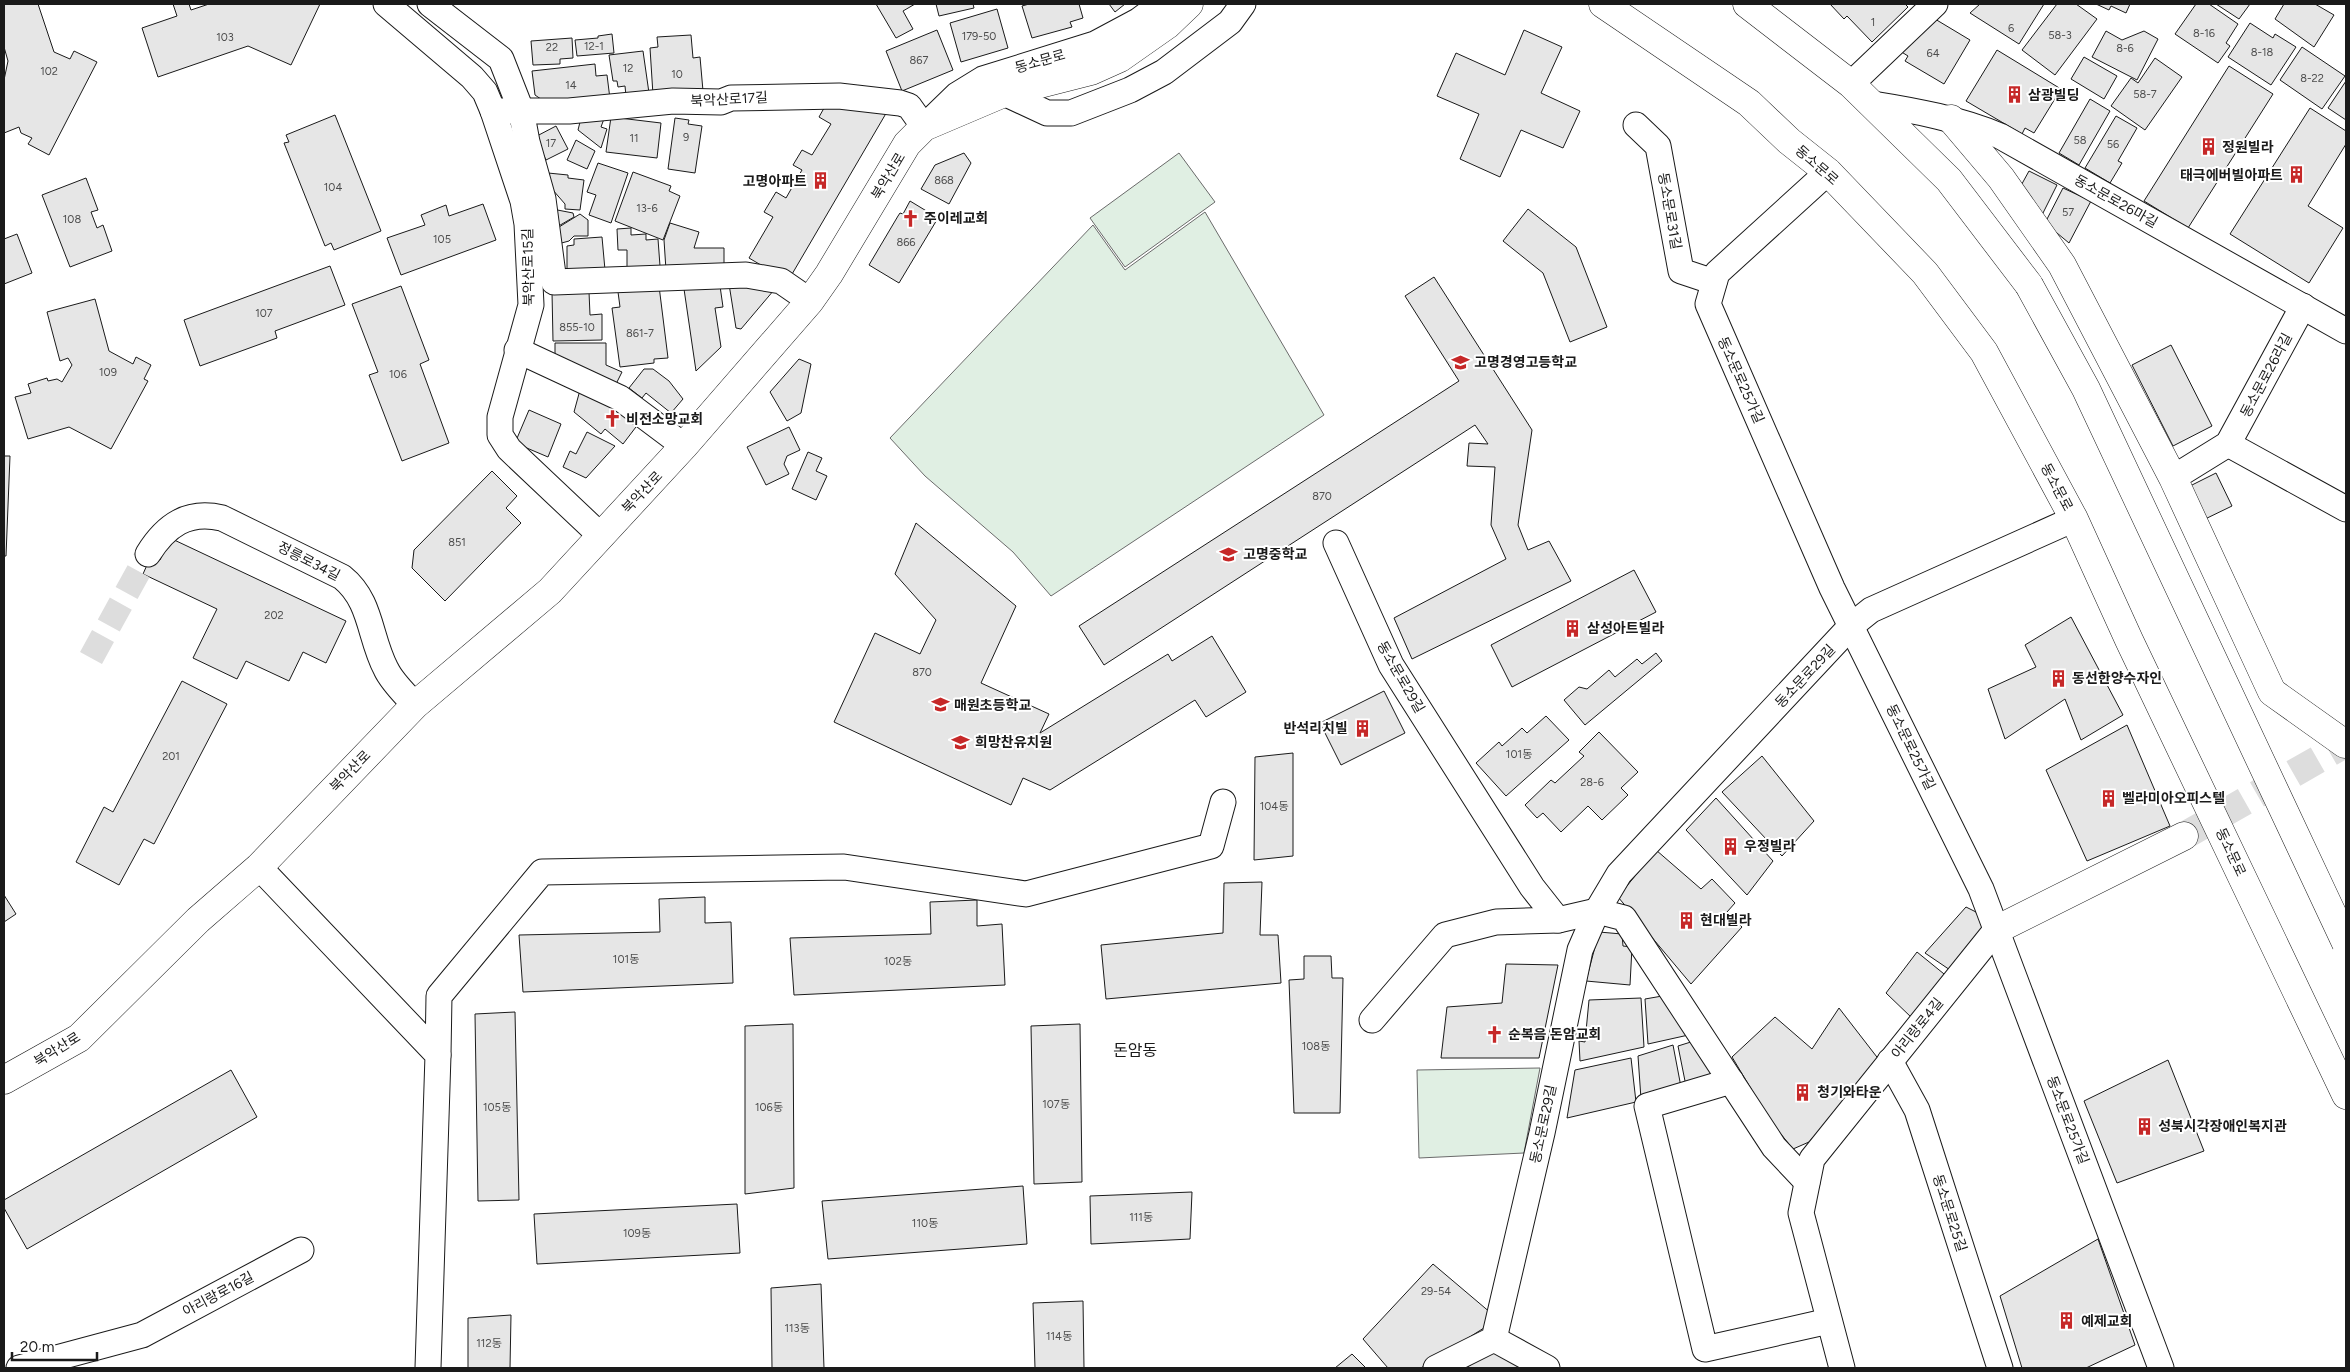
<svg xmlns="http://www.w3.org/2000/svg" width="2350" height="1372" font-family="Figtree,'Noto Sans KR',sans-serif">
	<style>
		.green { fill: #e0efe3; stroke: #6a6a6a }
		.building { fill: #e6e6e6; stroke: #1a1a1a }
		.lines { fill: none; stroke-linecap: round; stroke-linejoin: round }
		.street-tunnel { stroke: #ddd; stroke-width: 25; stroke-dasharray: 25 12; stroke-linecap: butt }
		.secondary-tunnel { stroke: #ddd; stroke-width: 28; stroke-dasharray: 28 14; stroke-linecap: butt }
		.street-casing { stroke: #1a1a1a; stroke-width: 27 }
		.secondary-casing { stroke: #1a1a1a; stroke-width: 29 }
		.primary-casing { stroke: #1a1a1a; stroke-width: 29 }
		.street { stroke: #fff; stroke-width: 25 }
		.secondary { stroke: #fff; stroke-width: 28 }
		.primary { stroke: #fff; stroke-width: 28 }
		.primary-bridge-casing { stroke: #1a1a1a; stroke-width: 29; stroke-linecap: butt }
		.primary-bridge { stroke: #fff; stroke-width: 28 }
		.labels { text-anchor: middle; stroke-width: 4; stroke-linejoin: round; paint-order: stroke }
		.number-label { font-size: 11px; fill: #4d4d4d }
		.street-label { font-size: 14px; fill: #1a1a1a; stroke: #fff }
		.poi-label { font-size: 14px; font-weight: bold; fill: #1a1a1a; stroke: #fff; text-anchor: start }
		.quarter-label { font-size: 16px; fill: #1a1a1a; stroke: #fff }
	</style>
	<rect width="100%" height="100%" fill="#fff"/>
	<g class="green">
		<path d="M1179 153 1215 202 1125 267 1090 218Z"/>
		<path d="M1205 212 1324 415 1051 596 1013 552 925 476 890 438 1093 225 1125 270Z"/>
		<path d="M1540 1068 1524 1153 1419 1158 1417 1070Z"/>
	</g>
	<g class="building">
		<path d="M4 4H38L54 52 70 59 74 51 97 62 49 155 28 144 32 138 21 133 19 127 4 133V80L8 61 4 47Z"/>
		<path d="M173 4H189L191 10 209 4H320L291 65 248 46 158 77 142 28 177 16Z"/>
		<path d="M876 4H915L903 11 913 29 896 38Z"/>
		<path d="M936 4H973L974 8 939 16Z"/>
		<path d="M1029 4H1079L1083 18 1070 22 1072 27 1032 38 1022 6Z"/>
		<path d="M1109 4H1125L1115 12Z"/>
		<path d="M1830 4H1905L1908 7 1872 42 1847 16 1844 19Z"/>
		<path d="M1980 4H2044L2019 44 1970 13Z"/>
		<path d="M2057 4H2076L2097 19 2055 75 2022 50Z"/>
		<path d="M2096 4H2130L2126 13 2111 6 2109 10Z"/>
		<path d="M2196 4H2209L2238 24 2226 43 2230 46 2218 63 2175 34Z"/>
		<path d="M2216 4H2250L2239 19Z"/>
		<path d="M2284 4H2315L2334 15 2314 47 2275 19Z"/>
		<path d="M997 9 1008 48 961 62 950 23Z"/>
		<path d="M1935 19 1970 40 1944 84 1905 61 1908 56 1900 51 1926 20 1932 24Z"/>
		<path d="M2250 23 2273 38 2275 34 2296 47 2271 85 2228 57Z"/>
		<path d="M937 30 953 70 902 91 886 51Z"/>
		<path d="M1524 30 1562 47 1541 93 1580 111 1563 148 1521 130 1500 177 1460 159 1479 114 1437 96 1456 53 1505 75Z"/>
		<path d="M2106 31 2122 40 2144 31 2158 39 2137 80 2092 57Z"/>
		<path d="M612 34 614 53 577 56 575 40 598 38V36Z"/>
		<path d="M691 35 693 58 700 57 703 91 653 95 650 48 658 47 657 37Z"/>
		<path d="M572 38 573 58 560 59V64L533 65 531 41Z"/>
		<path d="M2302 47 2345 76 2322 109 2280 80Z"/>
		<path d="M1997 50 2061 89 2034 133 2025 128 2022 134 1966 101Z"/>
		<path d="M643 51 649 93 626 96 625 86 618 87 617 81H613L609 55Z"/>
		<path d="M2084 57 2117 76 2104 99 2071 79Z"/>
		<path d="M2155 58 2182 77 2145 130 2111 106 2131 78 2138 83Z"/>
		<path d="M595 64 596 76 607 75 610 99 551 106 535 95 532 71Z"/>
		<path d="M2229 66 2273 94 2188 228 2144 201Z"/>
		<path d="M2346 81V120L2328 108Z"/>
		<path d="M2090 99 2110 111 2079 165 2059 153Z"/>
		<path d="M828 101 888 110 788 281 749 258 773 217 764 212 776 192 786 198 802 170 793 165 802 150 812 155 831 124 819 117Z"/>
		<path d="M2310 108 2346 131V144L2308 206 2343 228 2309 283 2230 234Z"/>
		<path d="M335 115 381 231 334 250 331 243 325 246 284 143 289 142 286 135Z"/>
		<path d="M605 116 601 127 607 129 601 148 578 130 581 118Z"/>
		<path d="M2116 116 2137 128 2118 161 2122 163 2110 183 2085 168Z"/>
		<path d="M611 117 661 123 657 158 606 152Z"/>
		<path d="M675 118 689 120 688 124 702 126 695 173 668 169Z"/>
		<path d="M556 126 568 149 546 160 535 137Z"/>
		<path d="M576 140 595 151 587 169 567 160Z"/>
		<path d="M964 153 971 163 949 204 921 189 935 165Z"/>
		<path d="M598 163 628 173 611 223 589 215 596 195 587 192Z"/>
		<path d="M2029 171 2057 185 2039 221 2018 191Z"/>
		<path d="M633 172 671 186 669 191 680 196 663 240 615 221Z"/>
		<path d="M548 173 568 175V178L584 180 580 210 565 209V204L552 189Z"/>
		<path d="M86 178 98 210 91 212 97 228 103 225 112 251 70 267 42 195Z"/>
		<path d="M2063 188 2091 201 2069 243 2045 223Z"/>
		<path d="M910 201 938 218 899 283 869 265 898 216 900 213 903 214Z"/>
		<path d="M483 204 496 240 401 275 387 238 425 225 421 215 446 205 449 216Z"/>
		<path d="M547 208 573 213 574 217 550 231Z"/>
		<path d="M1528 209 1576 247 1607 327 1570 342 1543 273 1503 241Z"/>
		<path d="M580 214 588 220V236H574L569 241 554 245 551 232Z"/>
		<path d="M670 223 699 232 694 248H724V266L666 270 664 240Z"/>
		<path d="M631 228V235L646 234V240L658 239 660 266 627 268V250H618L617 229Z"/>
		<path d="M17 234 32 273 4 284V239Z"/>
		<path d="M602 237 605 270 567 273V246L574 245V239Z"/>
		<path d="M330 266 345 305 275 331 277 338 200 366 184 320Z"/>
		<path d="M1434 277 1532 430 1518 525 1528 550 1549 541 1571 581 1412 659 1394 618 1506 559 1491 525 1495 467 1467 466 1469 443 1488 444 1475 425 1104 665 1079 626 1459 381 1405 296Z"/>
		<path d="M729 284 774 290 741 329 736 328Z"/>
		<path d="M401 286 429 360 420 364 449 443 402 461 369 375 378 372 352 304Z"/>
		<path d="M659 286 668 358 654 359V363L620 367 612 308 620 307 618 292Z"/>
		<path d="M720 286 723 307 715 308 721 347 696 371 684 289Z"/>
		<path d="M552 292H589L590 315 602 314V340L553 341Z"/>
		<path d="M95 299 109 351 133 364 136 357 151 365 144 379 148 381 111 449 69 427 28 439 15 397 31 393 28 384 47 378 48 381 57 379 62 382 72 365 68 358 60 361 47 312Z"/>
		<path d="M555 343H606V365L622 372 615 386 555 357Z"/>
		<path d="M2171 345 2212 426 2173 446 2132 365Z"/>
		<path d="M799 359 811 364 801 413 787 421 770 392Z"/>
		<path d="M644 369H653L669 381 683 399 671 413 646 393 642 398 629 388Z"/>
		<path d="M580 390 639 423 623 444 605 429 601 434 574 412Z"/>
		<path d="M529 410 561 424 548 457 515 443Z"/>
		<path d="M789 427 800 450 787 456 784 464 789 474 766 485 747 447Z"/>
		<path d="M587 432 615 446 586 478 563 467 570 451 576 454Z"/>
		<path d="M808 452 822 458 816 471 827 476 816 500 792 489Z"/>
		<path d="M4 456H10L6 556H4Z"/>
		<path d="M492 471 517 496 506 508 521 523 445 601 412 568 414 550Z"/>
		<path d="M2216 473 2232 506 2201 521 2184 489Z"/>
		<path d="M916 523 1016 606 981 683 1049 714 1040 733 1168 654 1172 661 1212 636 1246 692 1206 717 1195 700 1050 790 1023 778 1011 805 834 722 875 633 920 654 936 620 895 574Z"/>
		<path d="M170 538 346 621 326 663 303 652 289 681 246 661 237 679 193 658 217 609 143 574 151 556 160 560Z"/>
		<path d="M1634 570 1656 612 1512 687 1491 645Z"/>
		<path d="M2071 617 2123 715 2081 740 2065 699 2005 739 1988 689 2036 667 2025 645Z"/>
		<path d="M1656 653 1662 661 1585 725 1564 700 1579 687 1587 689 1609 670 1615 677 1637 659 1642 664Z"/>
		<path d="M182 681 227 704 154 844 144 839 119 885 76 862 104 807 113 812Z"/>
		<path d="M1384 691 1405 733 1341 765 1320 723Z"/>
		<path d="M1546 716 1569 740 1506 796 1476 763 1499 742 1502 746 1522 728 1527 733Z"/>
		<path d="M2127 725 2170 826 2087 861 2046 770Z"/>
		<path d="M1599 732 1638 772 1621 788 1628 795 1602 820 1588 806 1561 832 1543 813 1537 818 1525 805 1551 780 1555 783 1584 756 1579 752Z"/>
		<path d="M1293 753V856L1254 860 1255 757Z"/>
		<path d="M1762 756 1814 821 1782 856 1722 792Z"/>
		<path d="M1716 798 1773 861 1747 895 1686 830Z"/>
		<path d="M1656 850 1701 889 1712 879 1735 903 1727 912 1742 927 1691 984 1618 897Z"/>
		<path d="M1262 882 1260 935H1278L1281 983 1106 999 1101 945 1223 933 1224 883Z"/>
		<path d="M4 895 16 914 4 922Z"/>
		<path d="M705 897V923L731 922 733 983 523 992 519 935 660 932 659 899Z"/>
		<path d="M977 900V926L1002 924 1005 985 794 995 790 938 931 934 930 902Z"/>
		<path d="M1966 907 1976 912 1988 930 1953 972 1925 953Z"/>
		<path d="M1599 932 1622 934 1623 946 1632 947 1630 985 1586 981Z"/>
		<path d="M1917 952 1949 978 1912 1018 1886 993Z"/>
		<path d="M1304 956H1331L1332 978H1343L1340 1113H1294L1289 980 1304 979Z"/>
		<path d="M1506 964 1558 965 1539 1058H1441L1447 1007 1502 1003Z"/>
		<path d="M1668 995 1693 1034 1648 1044 1645 999Z"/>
		<path d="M1641 998 1644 1047 1580 1061 1579 1041 1585 1042 1589 1000Z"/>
		<path d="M1839 1008 1880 1061 1809 1142 1793 1149 1771 1122 1732 1057 1775 1017 1812 1049Z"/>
		<path d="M515 1012 519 1200 478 1201 475 1014Z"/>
		<path d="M793 1024 794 1188 745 1194V1026Z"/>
		<path d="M1080 1024 1082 1182 1034 1184 1031 1026Z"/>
		<path d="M1694 1041 1703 1062 1710 1061 1722 1077 1686 1086 1678 1046Z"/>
		<path d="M1673 1045 1681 1087 1641 1099 1638 1056Z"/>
		<path d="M1631 1058 1636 1102 1567 1118 1575 1070Z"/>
		<path d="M2168 1060 2204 1151 2117 1183 2084 1101Z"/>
		<path d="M231 1070 257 1117 27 1249 4 1208V1200Z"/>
		<path d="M1023 1186 1027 1244 828 1259 822 1201Z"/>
		<path d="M1192 1192 1190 1239 1091 1244 1090 1196Z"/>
		<path d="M737 1204 740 1253 537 1264 534 1214Z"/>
		<path d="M2098 1239 2135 1345 2086 1368H2022L2000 1296Z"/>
		<path d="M1433 1264 1498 1319 1421 1368H1388L1363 1339Z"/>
		<path d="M821 1284 824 1368H772L771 1288Z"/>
		<path d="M1083 1301 1084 1368H1035L1033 1303Z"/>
		<path d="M511 1315 510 1368H468V1318Z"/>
		<path d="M1495 1348 1529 1368H1466Z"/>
		<path d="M1352 1354 1366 1368H1335Z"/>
	</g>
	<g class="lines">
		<path class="street-tunnel" d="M91 658 148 554"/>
		<path class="secondary-tunnel" d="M2184 836 2345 744"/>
		<defs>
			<g id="street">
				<path d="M386 4 472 77 485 92 493 111 523 201 527 224 531 305 500 417V435L509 449 601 536"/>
				<path d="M430 4 501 59 521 110 527 142 543 199 554 282 746 275 781 281 810 301"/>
				<path d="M1851 84 1935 4"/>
				<path d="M1004 93 1047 113H1071L1130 90 1164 72 1230 22 1243 4"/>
				<path d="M1873 104C1917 111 1959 119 2000 136L2346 331"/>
				<path d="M493 111H569L673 101 721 102 731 98 839 96 900 103 909 106 924 127 957 95 983 79 1095 44 1138 21 1161 4"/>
				<path d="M1636 125 1658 146 1681 271 1714 282"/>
				<path d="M1828 172 1717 273 1708 304 1832 588 1981 889 2161 1368"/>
				<path d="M517 350 620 398 684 446"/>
				<path d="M2228 444 2346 509"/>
				<path d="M2173 478 2228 444 2303 306"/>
				<path d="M1336 543 1391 665 1532 887 1558 920 1597 911 1624 918 1774 1147 1807 1182"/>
				<path d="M148 554C166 525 188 510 222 518L342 577C372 601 369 637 386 669 392 682 405 694 415 705"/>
				<path d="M259 867 438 1055 428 1368"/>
				<path d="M1372 1020 1445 935 1496 922 1558 920"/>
				<path d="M438 1055 439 996 542 872 844 867 1026 894 1211 846 1223 802"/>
				<path d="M1890 1061 1917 1110 2000 1368"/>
				<path d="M1731 1081 1647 1106 1705 1349 1829 1321"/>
				<path d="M1494 1339 1547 1368"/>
				<path d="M19 1368 142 1335 301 1250"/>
				<path d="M1436 1368 1494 1339 1542 1133 1580 950 1597 911 1619 874 1851 626 1871 610 2074 519"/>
				<path d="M1842 1368 1801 1213 1812 1159 1996 930"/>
			</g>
			<g id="secondary">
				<path d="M1951 119 2001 178 2062 265 2173 478 2272 692 2345 744"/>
				<path d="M1996 930 2184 836"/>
				<path d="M4 1080 79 1038 198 920 259 867 415 705 550 591 684 446 810 301 829 274 907 144 924 127 1004 93 1091 71 1120 58 1167 25 1189 4"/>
			</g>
			<g id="primary">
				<path d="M1603 4 1749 103 1789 141 1828 172 1925 273 1984 352 2074 519 2129 640 2346 1095"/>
				<path d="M1747 4 1851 84 1949 180 2029 285"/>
			</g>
		</defs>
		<use href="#street" class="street-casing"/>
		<use href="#secondary" class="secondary-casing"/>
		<use href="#primary" class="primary-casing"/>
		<use href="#street" class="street"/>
		<use href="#secondary" class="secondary"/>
		<use href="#primary" class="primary"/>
		<defs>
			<path id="primary-bridge" d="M2029 285 2086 389 2346 943"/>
		</defs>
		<use href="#primary-bridge" class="primary-bridge-casing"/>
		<use href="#primary-bridge" class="primary-bridge"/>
	</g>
	<defs>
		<symbol id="building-bare" viewBox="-9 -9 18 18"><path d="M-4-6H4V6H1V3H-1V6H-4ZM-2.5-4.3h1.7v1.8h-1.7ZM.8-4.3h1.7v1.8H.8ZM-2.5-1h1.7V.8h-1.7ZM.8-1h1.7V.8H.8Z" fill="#c62828" stroke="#fff" stroke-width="2.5" paint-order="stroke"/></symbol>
		<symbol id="church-bare" viewBox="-9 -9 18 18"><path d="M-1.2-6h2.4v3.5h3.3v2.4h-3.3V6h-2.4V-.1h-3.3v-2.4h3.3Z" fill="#c62828" stroke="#fff" stroke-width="2.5" paint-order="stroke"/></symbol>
		<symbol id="school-bare" viewBox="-9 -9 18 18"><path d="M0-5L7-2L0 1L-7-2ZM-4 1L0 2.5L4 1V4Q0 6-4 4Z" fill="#c62828" stroke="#fff" stroke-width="2.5" paint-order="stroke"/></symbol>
	</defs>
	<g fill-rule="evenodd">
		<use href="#building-bare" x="2002" y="82" width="25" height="25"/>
		<use href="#building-bare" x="2196" y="134" width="25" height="25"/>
		<use href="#building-bare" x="2284" y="162" width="25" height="25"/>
		<use href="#building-bare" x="808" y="168" width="25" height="25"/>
		<use href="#church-bare" x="898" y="206" width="25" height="25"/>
		<use href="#school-bare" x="1448" y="350" width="25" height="25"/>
		<use href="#church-bare" x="600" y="406" width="25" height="25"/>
		<use href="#school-bare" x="1216" y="542" width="25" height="25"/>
		<use href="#building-bare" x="1560" y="616" width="25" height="25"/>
		<use href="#building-bare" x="2046" y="666" width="25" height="25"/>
		<use href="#school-bare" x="928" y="692" width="25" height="25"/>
		<use href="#building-bare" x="1350" y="716" width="25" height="25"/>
		<use href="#school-bare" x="948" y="730" width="25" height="25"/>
		<use href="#building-bare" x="2096" y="786" width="25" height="25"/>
		<use href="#building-bare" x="1718" y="834" width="25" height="25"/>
		<use href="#building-bare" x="1674" y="908" width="25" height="25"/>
		<use href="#church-bare" x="1482" y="1022" width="25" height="25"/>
		<use href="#building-bare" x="1790" y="1080" width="25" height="25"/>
		<use href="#building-bare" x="2132" y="1114" width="25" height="25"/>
		<use href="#building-bare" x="2054" y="1308" width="25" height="25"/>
	</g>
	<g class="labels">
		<g class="number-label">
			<text x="1873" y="26">1</text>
			<text x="2011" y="32">6</text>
			<text x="2204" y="37">8-16</text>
			<text x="2060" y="39">58-3</text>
			<text x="979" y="40">179-50</text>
			<text x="225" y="41">103</text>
			<text x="594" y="50">12-1</text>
			<text x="552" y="51">22</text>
			<text x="2125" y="52">8-6</text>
			<text x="2262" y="56">8-18</text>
			<text x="1933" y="57">64</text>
			<text x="919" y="64">867</text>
			<text x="628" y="72">12</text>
			<text x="49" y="75">102</text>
			<text x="677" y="78">10</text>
			<text x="2312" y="82">8-22</text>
			<text x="571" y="89">14</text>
			<text x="2145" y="98">58-7</text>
			<text x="686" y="141">9</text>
			<text x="634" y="142">11</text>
			<text x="2080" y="144">58</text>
			<text x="551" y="147">17</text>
			<text x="2113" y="148">56</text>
			<text x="944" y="184">868</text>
			<text x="333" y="191">104</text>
			<text x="647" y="212">13-6</text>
			<text x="2068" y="216">57</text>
			<text x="72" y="223">108</text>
			<text x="442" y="243">105</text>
			<text x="906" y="246">866</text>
			<text x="264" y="317">107</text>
			<text x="577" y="331">855-10</text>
			<text x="640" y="337">861-7</text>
			<text x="108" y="376">109</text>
			<text x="398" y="378">106</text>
			<text x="1322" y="500">870</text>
			<text x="457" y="546">851</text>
			<text x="274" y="619">202</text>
			<text x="922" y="676">870</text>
			<text x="1519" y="758">101동</text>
			<text x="171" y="760">201</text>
			<text x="1592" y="786">28-6</text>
			<text x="1274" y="810">104동</text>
			<text x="626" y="963">101동</text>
			<text x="898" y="965">102동</text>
			<text x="1316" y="1050">108동</text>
			<text x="1056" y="1108">107동</text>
			<text x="497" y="1111">105동</text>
			<text x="769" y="1111">106동</text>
			<text x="1141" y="1221">111동</text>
			<text x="925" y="1227">110동</text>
			<text x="637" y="1237">109동</text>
			<text x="1436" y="1295">29-54</text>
			<text x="797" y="1332">113동</text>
			<text x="1059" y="1340">114동</text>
			<text x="489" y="1347">112동</text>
		</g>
		<g class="street-label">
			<text transform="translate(1040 61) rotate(-16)" y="5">동소문로</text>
			<text transform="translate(729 99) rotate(-3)" y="5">북악산로17길</text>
			<text transform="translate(1817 165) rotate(41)" y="5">동소문로</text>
			<text transform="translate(888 176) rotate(-59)" y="5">북악산로</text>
			<text transform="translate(2116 201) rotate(29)" y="5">동소문로26마길</text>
			<text transform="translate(1670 211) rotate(80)" y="5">동소문로31길</text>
			<text transform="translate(528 267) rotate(-91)" y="5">북악산로15길</text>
			<text transform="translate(2266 375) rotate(-62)" y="5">동소문로26라길</text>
			<text transform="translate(1741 380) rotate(66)" y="5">동소문로25가길</text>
			<text transform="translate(2057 487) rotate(62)" y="5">동소문로</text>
			<text transform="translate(642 492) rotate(-47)" y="5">북악산로</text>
			<text transform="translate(309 561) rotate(27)" y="5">정릉로34길</text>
			<text transform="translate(1805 676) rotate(-47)" y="5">동소문로29길</text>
			<text transform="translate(1401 677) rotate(60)" y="5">동소문로29길</text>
			<text transform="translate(1911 747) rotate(64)" y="5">동소문로25가길</text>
			<text transform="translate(350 771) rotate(-46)" y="5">북악산로</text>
			<text transform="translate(2231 852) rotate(65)" y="5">동소문로</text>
			<text transform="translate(1917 1028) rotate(-51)" y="5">아리랑로4길</text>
			<text transform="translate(57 1049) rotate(-32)" y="5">북악산로</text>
			<text transform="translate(2068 1120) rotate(69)" y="5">동소문로25가길</text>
			<text transform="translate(1543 1124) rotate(-78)" y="5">동소문로29길</text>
			<text transform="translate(1950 1213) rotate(72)" y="5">동소문로25길</text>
			<text transform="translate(218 1294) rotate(-28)" y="5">아리랑로16길</text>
		</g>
		<g class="poi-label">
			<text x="2028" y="100">삼광빌딩</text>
			<text x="2222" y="152">정원빌라</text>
			<text x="2283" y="180" text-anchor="end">태극에버빌아파트</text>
			<text x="807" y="186" text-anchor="end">고명아파트</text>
			<text x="924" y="223">주이레교회</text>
			<text x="1474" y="367">고명경영고등학교</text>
			<text x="626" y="424">비전소망교회</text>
			<text x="1243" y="559">고명중학교</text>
			<text x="1587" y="633">삼성아트빌라</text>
			<text x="2072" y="683">동선한양수자인</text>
			<text x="954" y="710">매원초등학교</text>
			<text x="1348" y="733" text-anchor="end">반석리치빌</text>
			<text x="975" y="747">희망찬유치원</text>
			<text x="2122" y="803">벨라미아오피스텔</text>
			<text x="1744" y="851">우정빌라</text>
			<text x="1700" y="925">현대빌라</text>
			<text x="1508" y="1039">순복음 돈암교회</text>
			<text x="1817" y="1097">청기와타운</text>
			<text x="2158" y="1131">성북시각장애인복지관</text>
			<text x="2081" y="1326">예제교회</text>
		</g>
		<g class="quarter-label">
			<text x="1135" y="1056">돈암동</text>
		</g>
	</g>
	<rect width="2350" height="1372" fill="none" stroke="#1a1a1a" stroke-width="10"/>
	<path d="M12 1352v8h85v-8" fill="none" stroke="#1a1a1a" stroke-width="2.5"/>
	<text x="20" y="1352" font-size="15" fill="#1a1a1a" stroke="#ffffff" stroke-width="4" paint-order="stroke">20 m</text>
</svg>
